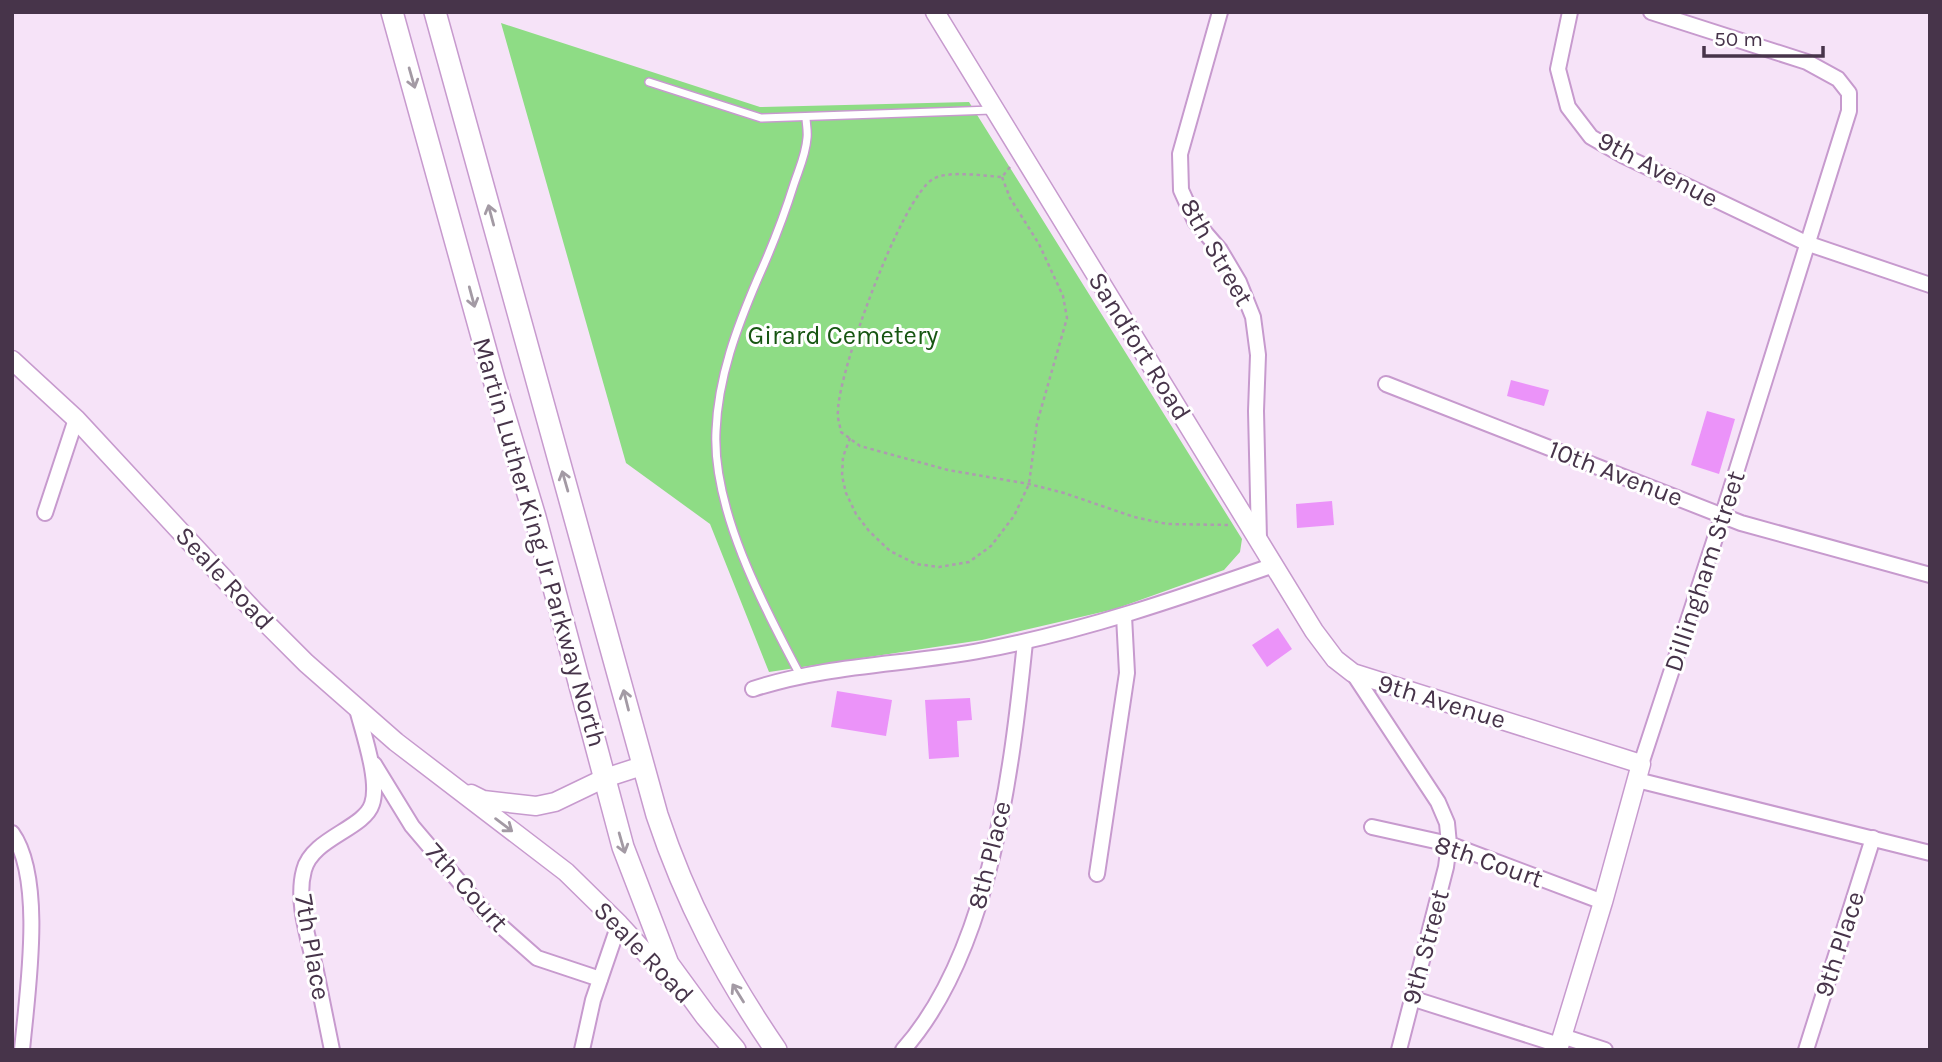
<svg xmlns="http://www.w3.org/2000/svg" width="1942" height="1062" font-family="Karla,sans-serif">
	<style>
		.green { fill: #8edc85 }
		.building { fill: #eb93f9 }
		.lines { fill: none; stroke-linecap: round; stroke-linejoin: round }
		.service-casing { stroke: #c79ace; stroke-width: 10 }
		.minor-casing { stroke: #c79ace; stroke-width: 18 }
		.tertiary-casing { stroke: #c79ace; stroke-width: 21 }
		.secondary-casing { stroke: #c79ace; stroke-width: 24 }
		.path { stroke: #ae9bb0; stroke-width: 2.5; stroke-dasharray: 3.5 3.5; stroke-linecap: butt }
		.service { stroke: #fff; stroke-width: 7 }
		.minor { stroke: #fff; stroke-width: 14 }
		.tertiary { stroke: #fff; stroke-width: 18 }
		.secondary { stroke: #fff; stroke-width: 21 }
		.oneway { stroke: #a39aa4 }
		.labels { text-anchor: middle; stroke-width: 6; stroke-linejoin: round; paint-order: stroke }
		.street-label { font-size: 26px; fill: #47344a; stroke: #fff }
		.park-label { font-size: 26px; fill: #175612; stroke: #fff }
	</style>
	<rect width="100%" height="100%" fill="#f6e3f8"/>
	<path class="green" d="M501 23 760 107 969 102 1242 539 1240 552 1224 570 1115 609 982 640 769 672 710 524 626 463Z"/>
	<g class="building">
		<path d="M1511 380 1549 390 1544 406 1507 396Z"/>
		<path d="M1707 411 1735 419 1719 474 1691 465Z"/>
		<path d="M1332 501 1334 525 1297 528 1296 504Z"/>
		<path d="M1278 628 1292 649 1267 667 1252 645Z"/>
		<path d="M837 691 892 700 886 736 831 727Z"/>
		<path d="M970 698 972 720 957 721 959 757 929 759 925 700Z"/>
	</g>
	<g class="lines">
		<defs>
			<g id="service">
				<path d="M649 82 761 118 992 110"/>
				<path d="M800 675C764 607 712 510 716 431 718 377 737 327 758 278 772 247 784 216 794 184 799 169 806 154 807 138 808 131 806 124 806 117"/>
			</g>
			<g id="minor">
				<path d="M1220 12 1180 154 1181 190 1195 221 1220 250 1239 282 1253 317 1258 355 1256 411 1259 539"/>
				<path d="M1570 12 1558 69 1568 107 1591 137 1624 156 1806 243 1930 285"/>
				<path d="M1386 384 1741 523 1930 575"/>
				<path d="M45 513 76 419"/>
				<path d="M1353 673 1438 802 1447 823 1449 844 1446 867 1399 1050"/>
				<path d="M753 689C829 664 907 665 984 650 1084 631 1179 598 1274 565"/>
				<path d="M374 764 412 826 485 912 537 958 600 979"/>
				<path d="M1641 764 1723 514 1849 111V93L1838 79 1807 62 1651 12"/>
				<path d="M1637 780 1930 853"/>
				<path d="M1372 827 1449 844 1603 902"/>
				<path d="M12 833C45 879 27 994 22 1050"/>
				<path d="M1097 874 1127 673 1124 616"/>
				<path d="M1411 998 1559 1045"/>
				<path d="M1562 1036 1605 1050"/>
				<path d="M332 1050C327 1025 322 1000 317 976 310 942 295 903 304 870 312 838 364 829 372 804 380 781 363 733 357 709"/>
				<path d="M582 1050 593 1000 619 924"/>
				<path d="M903 1050C991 951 1012 769 1025 642"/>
				<path d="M1806 1050 1873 838"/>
			</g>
			<g id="tertiary">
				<path d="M935 12 1314 631 1335 659 1353 673 1641 764 1603 902 1558 1050"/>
				<path d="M12 360 76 419 254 611 306 663 396 742 566 872 619 924 674 984"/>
				<path d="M471 794 483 800 536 806 555 802 605 778 642 766"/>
			</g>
			<g id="secondary">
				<path d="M392 12 494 380 535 517 623 847 668 964 706 1016 735 1050"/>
				<path d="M435 12 657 815C686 902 724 974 776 1050"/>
			</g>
		</defs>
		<use href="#service" class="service-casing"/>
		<use href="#minor" class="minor-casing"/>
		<use href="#tertiary" class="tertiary-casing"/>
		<use href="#secondary" class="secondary-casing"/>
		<g class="path">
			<path d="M1010 167 1002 177C984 176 948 170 933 179 901 198 838 373 838 411 837 418 840 425 841 432L860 446 948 470 1029 484 1064 493 1134 517 1167 524 1229 525"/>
			<path d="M850 438 843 457 842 476 846 493 856 514 869 531 890 551 916 564 939 567 969 562 991 546 1014 516 1029 484 1037 423 1067 318 1063 296 1039 244 1010 198 1002 177"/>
		</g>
		<use href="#service" class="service"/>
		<use href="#minor" class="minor"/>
		<use href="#tertiary" class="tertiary"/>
		<use href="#secondary" class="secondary"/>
	</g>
	<defs><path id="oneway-shaft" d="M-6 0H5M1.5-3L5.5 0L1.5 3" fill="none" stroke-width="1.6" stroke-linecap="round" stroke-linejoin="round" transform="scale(1.75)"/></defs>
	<g class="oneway">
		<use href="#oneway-shaft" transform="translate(412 78) rotate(74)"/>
		<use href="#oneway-shaft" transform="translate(491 215) rotate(-105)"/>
		<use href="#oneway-shaft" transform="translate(472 297) rotate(75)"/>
		<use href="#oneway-shaft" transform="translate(565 481) rotate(-106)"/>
		<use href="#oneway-shaft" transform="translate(626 700) rotate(-104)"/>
		<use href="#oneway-shaft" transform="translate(504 825) rotate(37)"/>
		<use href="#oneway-shaft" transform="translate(622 843) rotate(74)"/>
		<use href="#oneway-shaft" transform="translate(738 993) rotate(-122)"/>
	</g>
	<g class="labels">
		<g class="street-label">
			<text transform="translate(1658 169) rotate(28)" y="9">9th Avenue</text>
			<text transform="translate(1217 252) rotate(60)" y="9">8th Street</text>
			<text transform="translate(1140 346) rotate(58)" y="9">Sandfort Road</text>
			<text transform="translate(1616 473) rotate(21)" y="9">10th Avenue</text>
			<text transform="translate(540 542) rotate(74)" y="9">Martin Luther King Jr Parkway North</text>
			<text transform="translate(1704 571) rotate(-72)" y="9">Dillingham Street</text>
			<text transform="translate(225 578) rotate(47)" y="9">Seale Road</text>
			<text transform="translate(1442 701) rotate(17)" y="9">9th Avenue</text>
			<text transform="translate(989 855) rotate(-76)" y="9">8th Place</text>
			<text transform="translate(1489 861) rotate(19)" y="9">8th Court</text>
			<text transform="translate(467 887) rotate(48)" y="9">7th Court</text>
			<text transform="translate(1839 944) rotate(-72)" y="9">9th Place</text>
			<text transform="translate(313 947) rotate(80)" y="9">7th Place</text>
			<text transform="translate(1425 947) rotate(-75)" y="9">9th Street</text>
			<text transform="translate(644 952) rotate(46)" y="9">Seale Road</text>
		</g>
		<g class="park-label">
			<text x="843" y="344">Girard Cemetery</text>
		</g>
	</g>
	<rect width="1942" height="1062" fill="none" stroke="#47344a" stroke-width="28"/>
	<path d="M1704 46v10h119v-10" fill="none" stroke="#47344a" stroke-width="3.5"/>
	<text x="1714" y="46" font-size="21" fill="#47344a" stroke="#ffffff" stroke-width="5" paint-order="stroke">50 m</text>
</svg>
